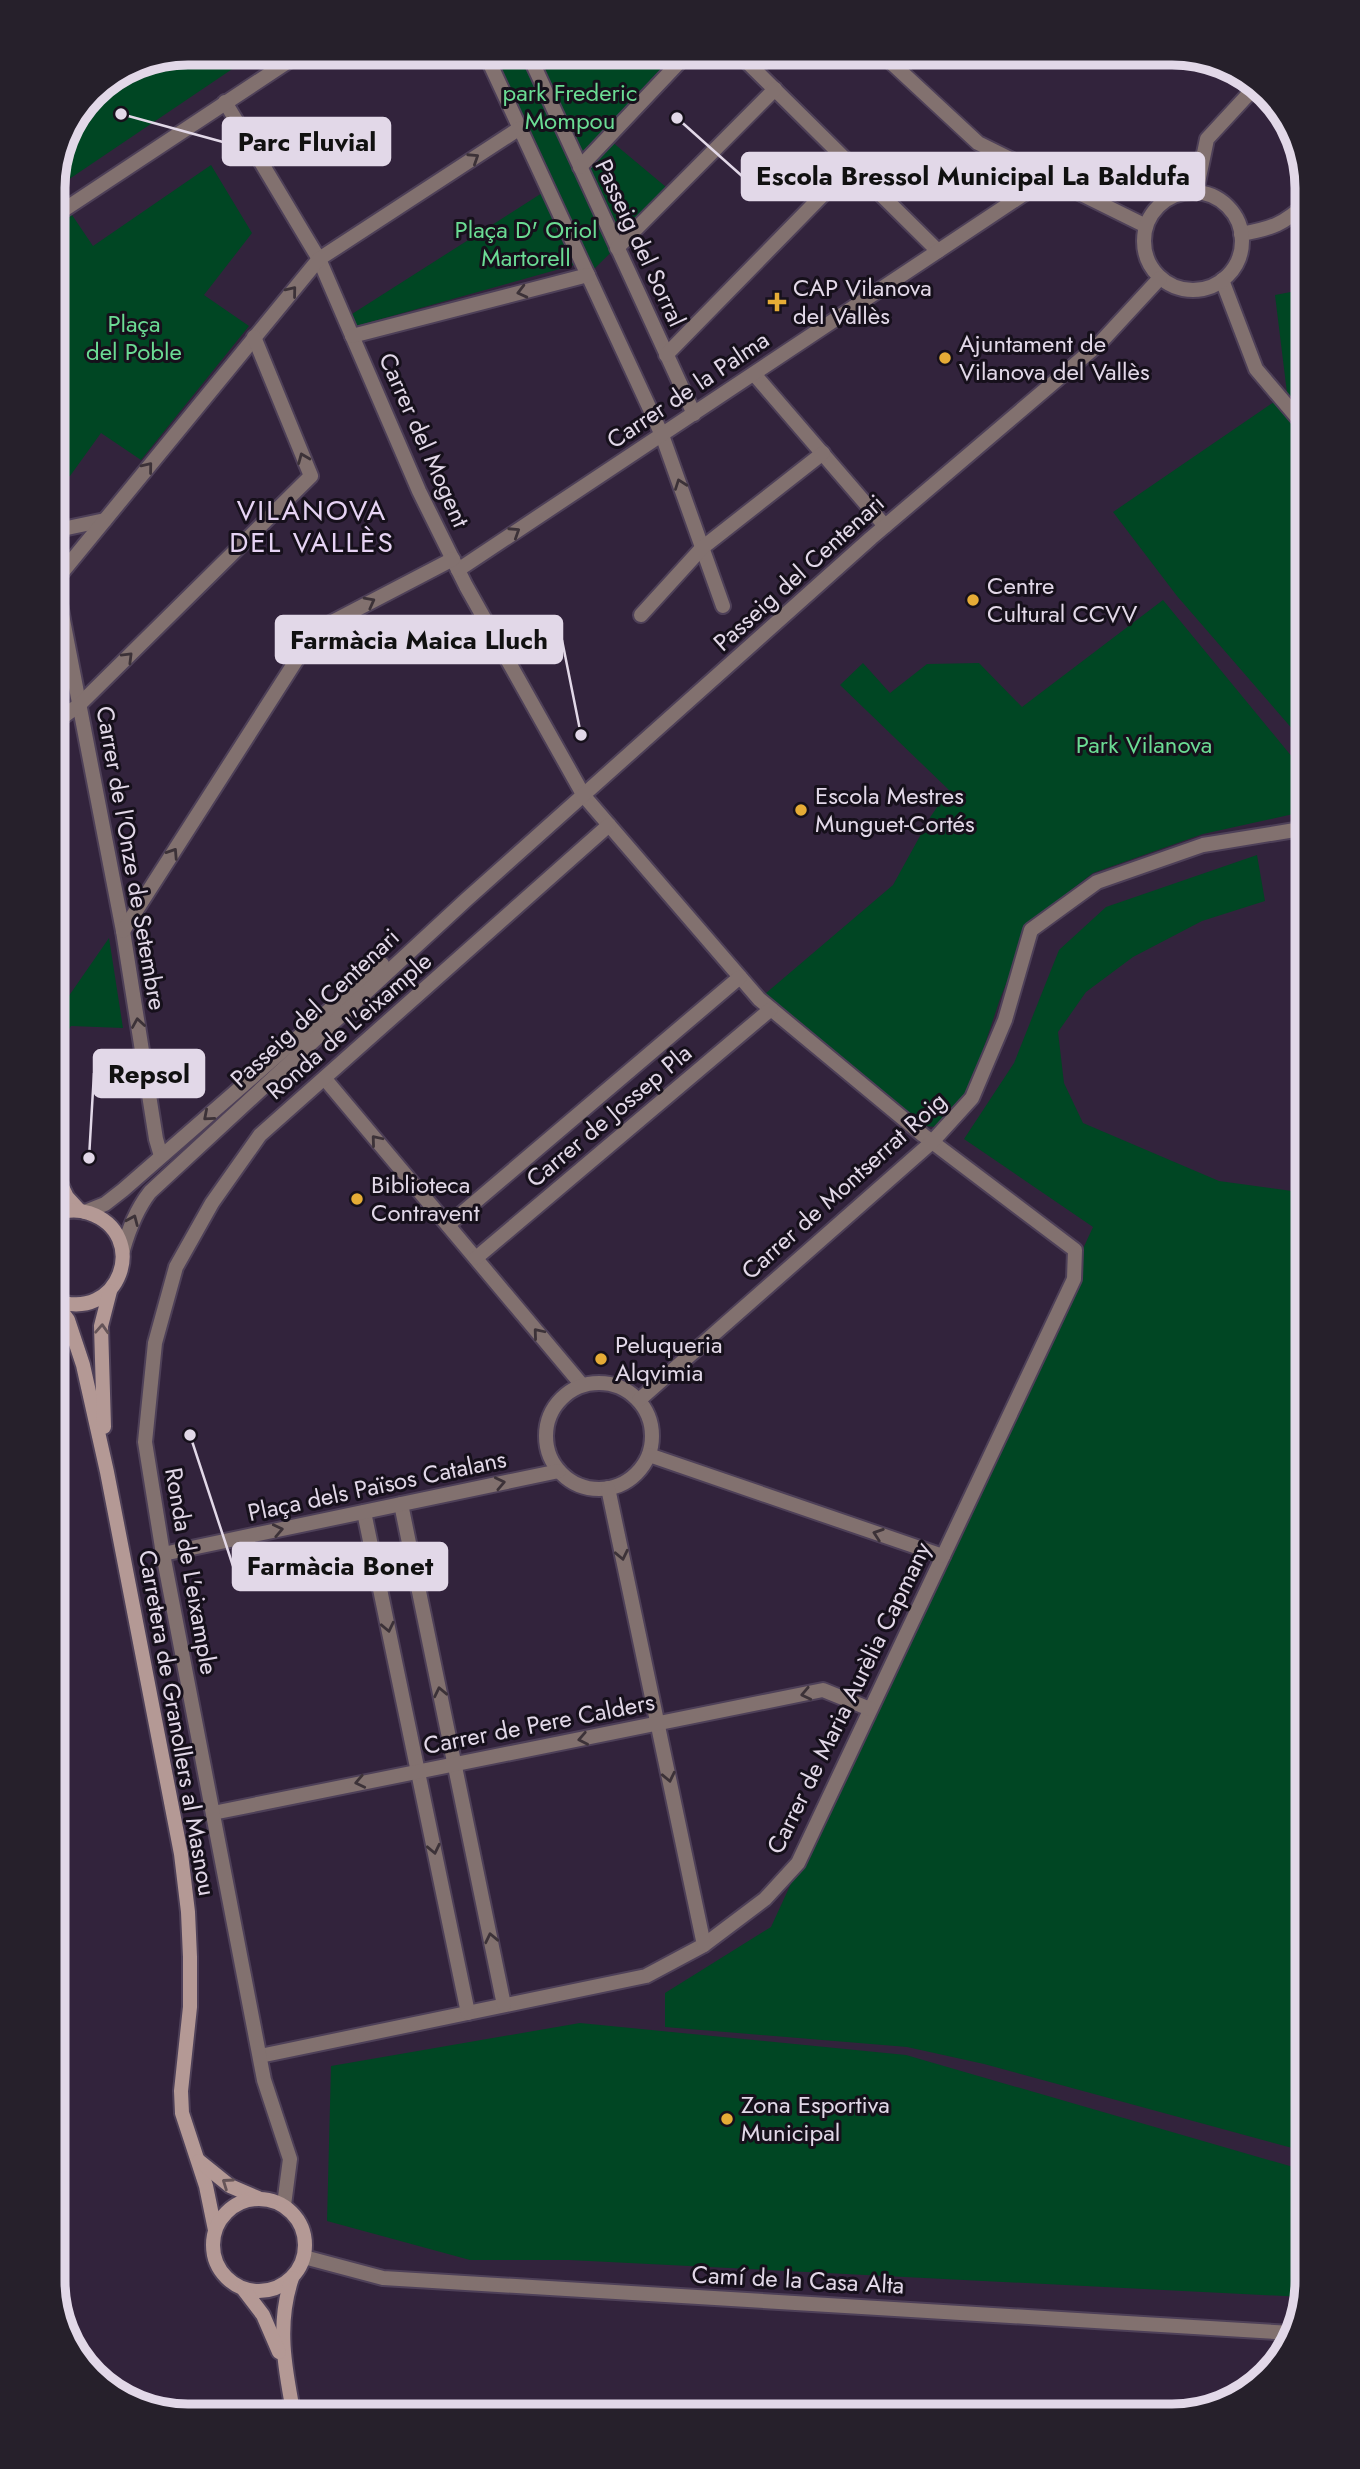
<svg xmlns="http://www.w3.org/2000/svg" width="1360" height="2469" font-family="Jost,sans-serif">
	<style>
		.green { fill: #004623 }
		.lines { fill: none; stroke-linecap: round; stroke-linejoin: round }
		.pedestrian-casing { stroke: #4e4058; stroke-width: 18 }
		.minor-casing { stroke: #4e4058; stroke-width: 18 }
		.tertiary-casing { stroke: #4e4058; stroke-width: 18 }
		.secondary-casing { stroke: #4e4058; stroke-width: 18 }
		.pedestrian { stroke: #82716f; stroke-width: 14 }
		.minor { stroke: #82716f; stroke-width: 14 }
		.tertiary { stroke: #82716f; stroke-width: 14 }
		.secondary { stroke: #b49995; stroke-width: 14 }
		.oneway { stroke: #3c3238 }
		.oneway2 { stroke: #655458 }
		.poi-dot { fill: #e6ac36; stroke: #16101b; stroke-width: 2.5 }
		.labels { text-anchor: middle; stroke-width: 6; stroke-linejoin: round; paint-order: stroke }
		.park-label { font-size: 24px; fill: #6bdc94; stroke: #16101b }
		.street-label { font-size: 24px; fill: #e2d8e8; stroke: #16101b }
		.poi-label { font-size: 24px; fill: #e2d8e8; stroke: #16101b; text-anchor: start }
		.quarter-label { font-size: 28px; letter-spacing: 2px; fill: #e6d3f4; stroke: #16101b }
		.rim { fill: none; stroke: #e2d8e8; stroke-width: 9 }
		.leader { fill: none; stroke: #e2d8e8; stroke-width: 2.5 }
		.callout-dot { fill: #e2d8e8; stroke: #16101b; stroke-width: 2.5 }
		.callout { fill: #e2d8e8; stroke: #e2d8e8; stroke-width: 2.5 }
		.callout-label { font-size: 26px; text-anchor: middle; font-weight: bold; fill: #111 }
	</style>
	<rect width="100%" height="100%" fill="#32233c"/>
	<g class="green">
		<path d="M188 53H256L53 190V179L63 136 92 92 136 63Z"/>
		<path d="M485 53H699L611 141 672 192 588 275Z"/>
		<path d="M211 165 252 233 204 295 249 326 141 460 101 433 70 476 53 479V224L70 212 93 246Z"/>
		<path d="M542 193 574 265 356 326 352 314Z"/>
		<path d="M1296 291 1307 292V746L1177 596 1113 512 1287 393 1275 295Z"/>
		<path d="M1163 600 1307 775V811L1203 834 1093 873 1031 921 1000 999 970 1089 937 1127 911 1125 759 999 893 885 931 816 949 790 840 685 863 663 890 693 927 664 979 663 1022 707Z"/>
		<path d="M1257 855 1265 901 1202 921 1133 957 1086 992 1058 1032 1064 1083 1083 1123 1219 1181 1307 1193V2152L984 2064 907 2047 665 2027V1993L771 1927 1093 1227 964 1139 1014 1063 1059 950 1106 907Z"/>
		<path d="M109 938 123 1028 71 1026 53 1054V1014L57 1013Z"/>
		<path d="M580 2023 906 2055 1307 2171V2282L1303 2297 569 2260H470L327 2221 331 2066Z"/>
	</g>
	<g class="lines">
		<defs>
			<g id="pedestrian">
				<path d="M528 53 694 414"/>
				<path d="M738 53 938 251"/>
				<path d="M580 167 688 53"/>
				<path d="M617 248 775 89"/>
				<path d="M666 355 852 165"/>
			</g>
			<g id="minor">
				<path d="M485 53 662 435 723 606"/>
				<path d="M881 53 978 143 1146 226"/>
				<path d="M225 102 319 259 419 491 466 586 584 796 759 999 923 1135 1075 1250 1074 1279 798 1863 765 1899 704 1945 646 1976 260 2056"/>
				<path d="M53 217 301 53"/>
				<path d="M1241 234C1274 228 1283 224 1307 203"/>
				<path d="M1222 280 1256 369 1307 429"/>
				<path d="M352 336 588 275"/>
				<path d="M754 374 885 526"/>
				<path d="M53 531 105 520"/>
				<path d="M53 568 123 931 156 1139 161 1156"/>
				<path d="M458 570 1048 178"/>
				<path d="M55 581 319 259 520 128"/>
				<path d="M641 615 702 548 823 453"/>
				<path d="M53 724 79 705 311 476 254 337"/>
				<path d="M123 931 315 631 453 559"/>
				<path d="M325 1079 582 1385"/>
				<path d="M448 1225 740 977"/>
				<path d="M476 1258 771 1009"/>
				<circle cx="599" cy="1436" r="53"/>
				<path d="M639 1400 932 1142 972 1098 1005 1020 1031 930 1097 882 1203 845 1307 828"/>
				<path d="M649 1455 943 1556"/>
				<path d="M608 1488 704 1945"/>
				<path d="M401 1504 504 2005"/>
				<path d="M364 1512 468 2013"/>
				<path d="M163 1554 559 1471"/>
				<path d="M213 1813 823 1690 870 1709"/>
				<path d="M284 2205 290 2159 264 2080 163 1554 145 1442 155 1343 176 1267 212 1203 260 1135 609 825"/>
				<path d="M304 2257 383 2278 1292 2333"/>
			</g>
			<g id="tertiary">
				<path d="M1196 192 1207 139 1256 86"/>
				<circle cx="1193" cy="241" r="49"/>
				<path d="M85 1212 105 1204 123 1190 382 964"/>
				<path d="M123 1250C129 1229 136 1210 150 1192L467 899 871 538 1100 343 1160 278"/>
			</g>
			<g id="secondary">
				<path d="M53 1168 67 1197 79 1210"/>
				<path d="M53 1216C64 1210 76 1209 89 1213 151 1234 120 1325 54 1300"/>
				<path d="M54 1301 68 1320 83 1365 107 1472 181 1854 188 1912 190 1957V2007L181 2091 182 2113 206 2186 215 2230"/>
				<path d="M104 1427 101 1326 110 1291"/>
				<path d="M199 2161 230 2186 258 2198"/>
				<circle cx="259" cy="2245" r="46"/>
				<path d="M292 2278C276 2325 285 2369 294 2416"/>
				<path d="M244 2290 263 2315 279 2352"/>
			</g>
		</defs>
		<use href="#pedestrian" class="pedestrian-casing"/>
		<use href="#minor" class="minor-casing"/>
		<use href="#tertiary" class="tertiary-casing"/>
		<use href="#secondary" class="secondary-casing"/>
		<use href="#pedestrian" class="pedestrian"/>
		<use href="#minor" class="minor"/>
		<use href="#tertiary" class="tertiary"/>
		<use href="#secondary" class="secondary"/>
	</g>
	<defs><path id="oneway-chevron" d="M-2-3.5L2.5 0L-2 3.5" fill="none" stroke-width="1.6" stroke-linecap="round" stroke-linejoin="round" transform="scale(1.75)"/></defs>
	<g class="oneway">
		<use href="#oneway-chevron" transform="translate(474 158) rotate(-33)"/>
		<use href="#oneway-chevron" transform="translate(292 291) rotate(-51)"/>
		<use href="#oneway-chevron" transform="translate(522 292) rotate(166)"/>
		<use href="#oneway-chevron" transform="translate(303 458) rotate(-112)"/>
		<use href="#oneway-chevron" transform="translate(148 467) rotate(-51)"/>
		<use href="#oneway-chevron" transform="translate(680 484) rotate(-110)"/>
		<use href="#oneway-chevron" transform="translate(515 532) rotate(-33)"/>
		<use href="#oneway-chevron" transform="translate(370 602) rotate(-28)"/>
		<use href="#oneway-chevron" transform="translate(128 657) rotate(-45)"/>
		<use href="#oneway-chevron" transform="translate(173 853) rotate(-57)"/>
		<use href="#oneway-chevron" transform="translate(138 1023) rotate(-99)"/>
		<use href="#oneway-chevron" transform="translate(208 1116) rotate(139)"/>
		<use href="#oneway-chevron" transform="translate(376 1140) rotate(-130)"/>
		<use href="#oneway-chevron" transform="translate(133 1220) rotate(-67)"/>
		<use href="#oneway-chevron" transform="translate(538 1333) rotate(-130)"/>
		<use href="#oneway-chevron" transform="translate(500 1483) rotate(-12)"/>
		<use href="#oneway-chevron" transform="translate(278 1530) rotate(-12)"/>
		<use href="#oneway-chevron" transform="translate(878 1534) rotate(-161)"/>
		<use href="#oneway-chevron" transform="translate(622 1555) rotate(78)"/>
		<use href="#oneway-chevron" transform="translate(388 1627) rotate(78)"/>
		<use href="#oneway-chevron" transform="translate(440 1692) rotate(-102)"/>
		<use href="#oneway-chevron" transform="translate(806 1694) rotate(168)"/>
		<use href="#oneway-chevron" transform="translate(583 1739) rotate(169)"/>
		<use href="#oneway-chevron" transform="translate(669 1777) rotate(78)"/>
		<use href="#oneway-chevron" transform="translate(360 1782) rotate(168)"/>
		<use href="#oneway-chevron" transform="translate(434 1849) rotate(78)"/>
		<use href="#oneway-chevron" transform="translate(491 1938) rotate(-102)"/>
	</g>
	<g class="oneway2">
		<use href="#oneway-chevron" transform="translate(102 1329) rotate(-87)"/>
		<use href="#oneway-chevron" transform="translate(227 2183) rotate(-145)"/>
	</g>
	<g class="poi-dot">
		<path d="M773.5 291.5h7v7h7v7h-7v7h-7v-7h-7v-7h7z"/>
		<circle cx="945" cy="358" r="7"/>
		<circle cx="973" cy="600" r="7"/>
		<circle cx="801" cy="810" r="7"/>
		<circle cx="357" cy="1199" r="7"/>
		<circle cx="601" cy="1359" r="7"/>
		<circle cx="727" cy="2119" r="7"/>
	</g>
	<g class="labels">
		<g class="park-label">
			<text x="570" y="101">park Frederic<tspan x="570" dy="28">Mompou</tspan></text>
			<text x="526" y="238">Plaça D' Oriol<tspan x="526" dy="28">Martorell</tspan></text>
			<text x="134" y="332">Plaça<tspan x="134" dy="28">del Poble</tspan></text>
			<text x="1144" y="753">Park Vilanova</text>
		</g>
		<g class="street-label">
			<text transform="translate(640 243) rotate(65)" y="8">Passeig del Sorral</text>
			<text transform="translate(688 390) rotate(-34)" y="8">Carrer de la Palma</text>
			<text transform="translate(424 440) rotate(66)" y="8">Carrer del Mogent</text>
			<text transform="translate(799 573) rotate(-42)" y="8">Passeig del Centenari</text>
			<text transform="translate(131 858) rotate(80)" y="8">Carrer de l'Onze de Setembre</text>
			<text transform="translate(315 1008) rotate(-43)" y="8">Passeig del Centenari</text>
			<text transform="translate(349 1026) rotate(-41)" y="8">Ronda de L'eixample</text>
			<text transform="translate(609 1116) rotate(-40)" y="8">Carrer de Jossep Pla</text>
			<text transform="translate(844 1186) rotate(-42)" y="8">Carrer de Montserrat Roig</text>
			<text transform="translate(377 1486) rotate(-12)" y="8">Plaça dels Països Catalans</text>
			<text transform="translate(191 1571) rotate(80)" y="8">Ronda de L'eixample</text>
			<text transform="translate(849 1698) rotate(-64)" y="8">Carrer de Maria Aurèlia Capmany</text>
			<text transform="translate(177 1723) rotate(80)" y="8">Carretera de Granollers al Masnou</text>
			<text transform="translate(539 1724) rotate(-11)" y="8">Carrer de Pere Calders</text>
			<text transform="translate(798 2280) rotate(3)" y="8">Camí de la Casa Alta</text>
		</g>
		<g class="poi-label">
			<text x="793" y="296">CAP Vilanova<tspan x="793" dy="28">del Vallès</tspan></text>
			<text x="959" y="352">Ajuntament de<tspan x="959" dy="28">Vilanova del Vallès</tspan></text>
			<text x="987" y="594">Centre<tspan x="987" dy="28">Cultural CCVV</tspan></text>
			<text x="815" y="804">Escola Mestres<tspan x="815" dy="28">Munguet-Cortés</tspan></text>
			<text x="371" y="1193">Biblioteca<tspan x="371" dy="28">Contravent</tspan></text>
			<text x="615" y="1353">Peluqueria<tspan x="615" dy="28">Alqvimia</tspan></text>
			<text x="741" y="2113">Zona Esportiva<tspan x="741" dy="28">Municipal</tspan></text>
		</g>
		<g class="quarter-label">
			<text x="312" y="520">VILANOVA<tspan x="312" dy="32">DEL VALLÈS</tspan></text>
		</g>
	</g>
	<path d="M0 0H1360V2469H0ZM188 65H1172A123 123 0 0 1 1295 188V2281A123 123 0 0 1 1172 2404H188A123 123 0 0 1 65 2281V188A123 123 0 0 1 188 65Z" fill="#26202b" fill-rule="evenodd"/>
	<path class="rim" d="M188 65H1172A123 123 0 0 1 1295 188V2281A123 123 0 0 1 1172 2404H188A123 123 0 0 1 65 2281V188A123 123 0 0 1 188 65Z"/>
	<path class="leader" d="M121 114L223 142M677 118L742 176M581 735L562 640M89 1158L94 1073M190 1435L233 1566"/>
	<g class="callout-dot">
		<circle cx="121" cy="114" r="7"/>
		<circle cx="677" cy="118" r="7"/>
		<circle cx="581" cy="735" r="7"/>
		<circle cx="89" cy="1158" r="7"/>
		<circle cx="190" cy="1435" r="7"/>
	</g>
	<g class="callout">
		<rect x="223" y="118" width="167" height="47" rx="7"/>
		<rect x="742" y="153" width="462" height="47" rx="7"/>
		<rect x="276" y="616" width="286" height="47" rx="7"/>
		<rect x="94" y="1050" width="110" height="47" rx="7"/>
		<rect x="233" y="1543" width="214" height="47" rx="7"/>
	</g>
	<g class="callout-label">
		<text x="307" y="151">Parc Fluvial</text>
		<text x="973" y="185">Escola Bressol Municipal La Baldufa</text>
		<text x="419" y="649">Farmàcia Maica Lluch</text>
		<text x="149" y="1083">Repsol</text>
		<text x="340" y="1575">Farmàcia Bonet</text>
	</g>
</svg>
